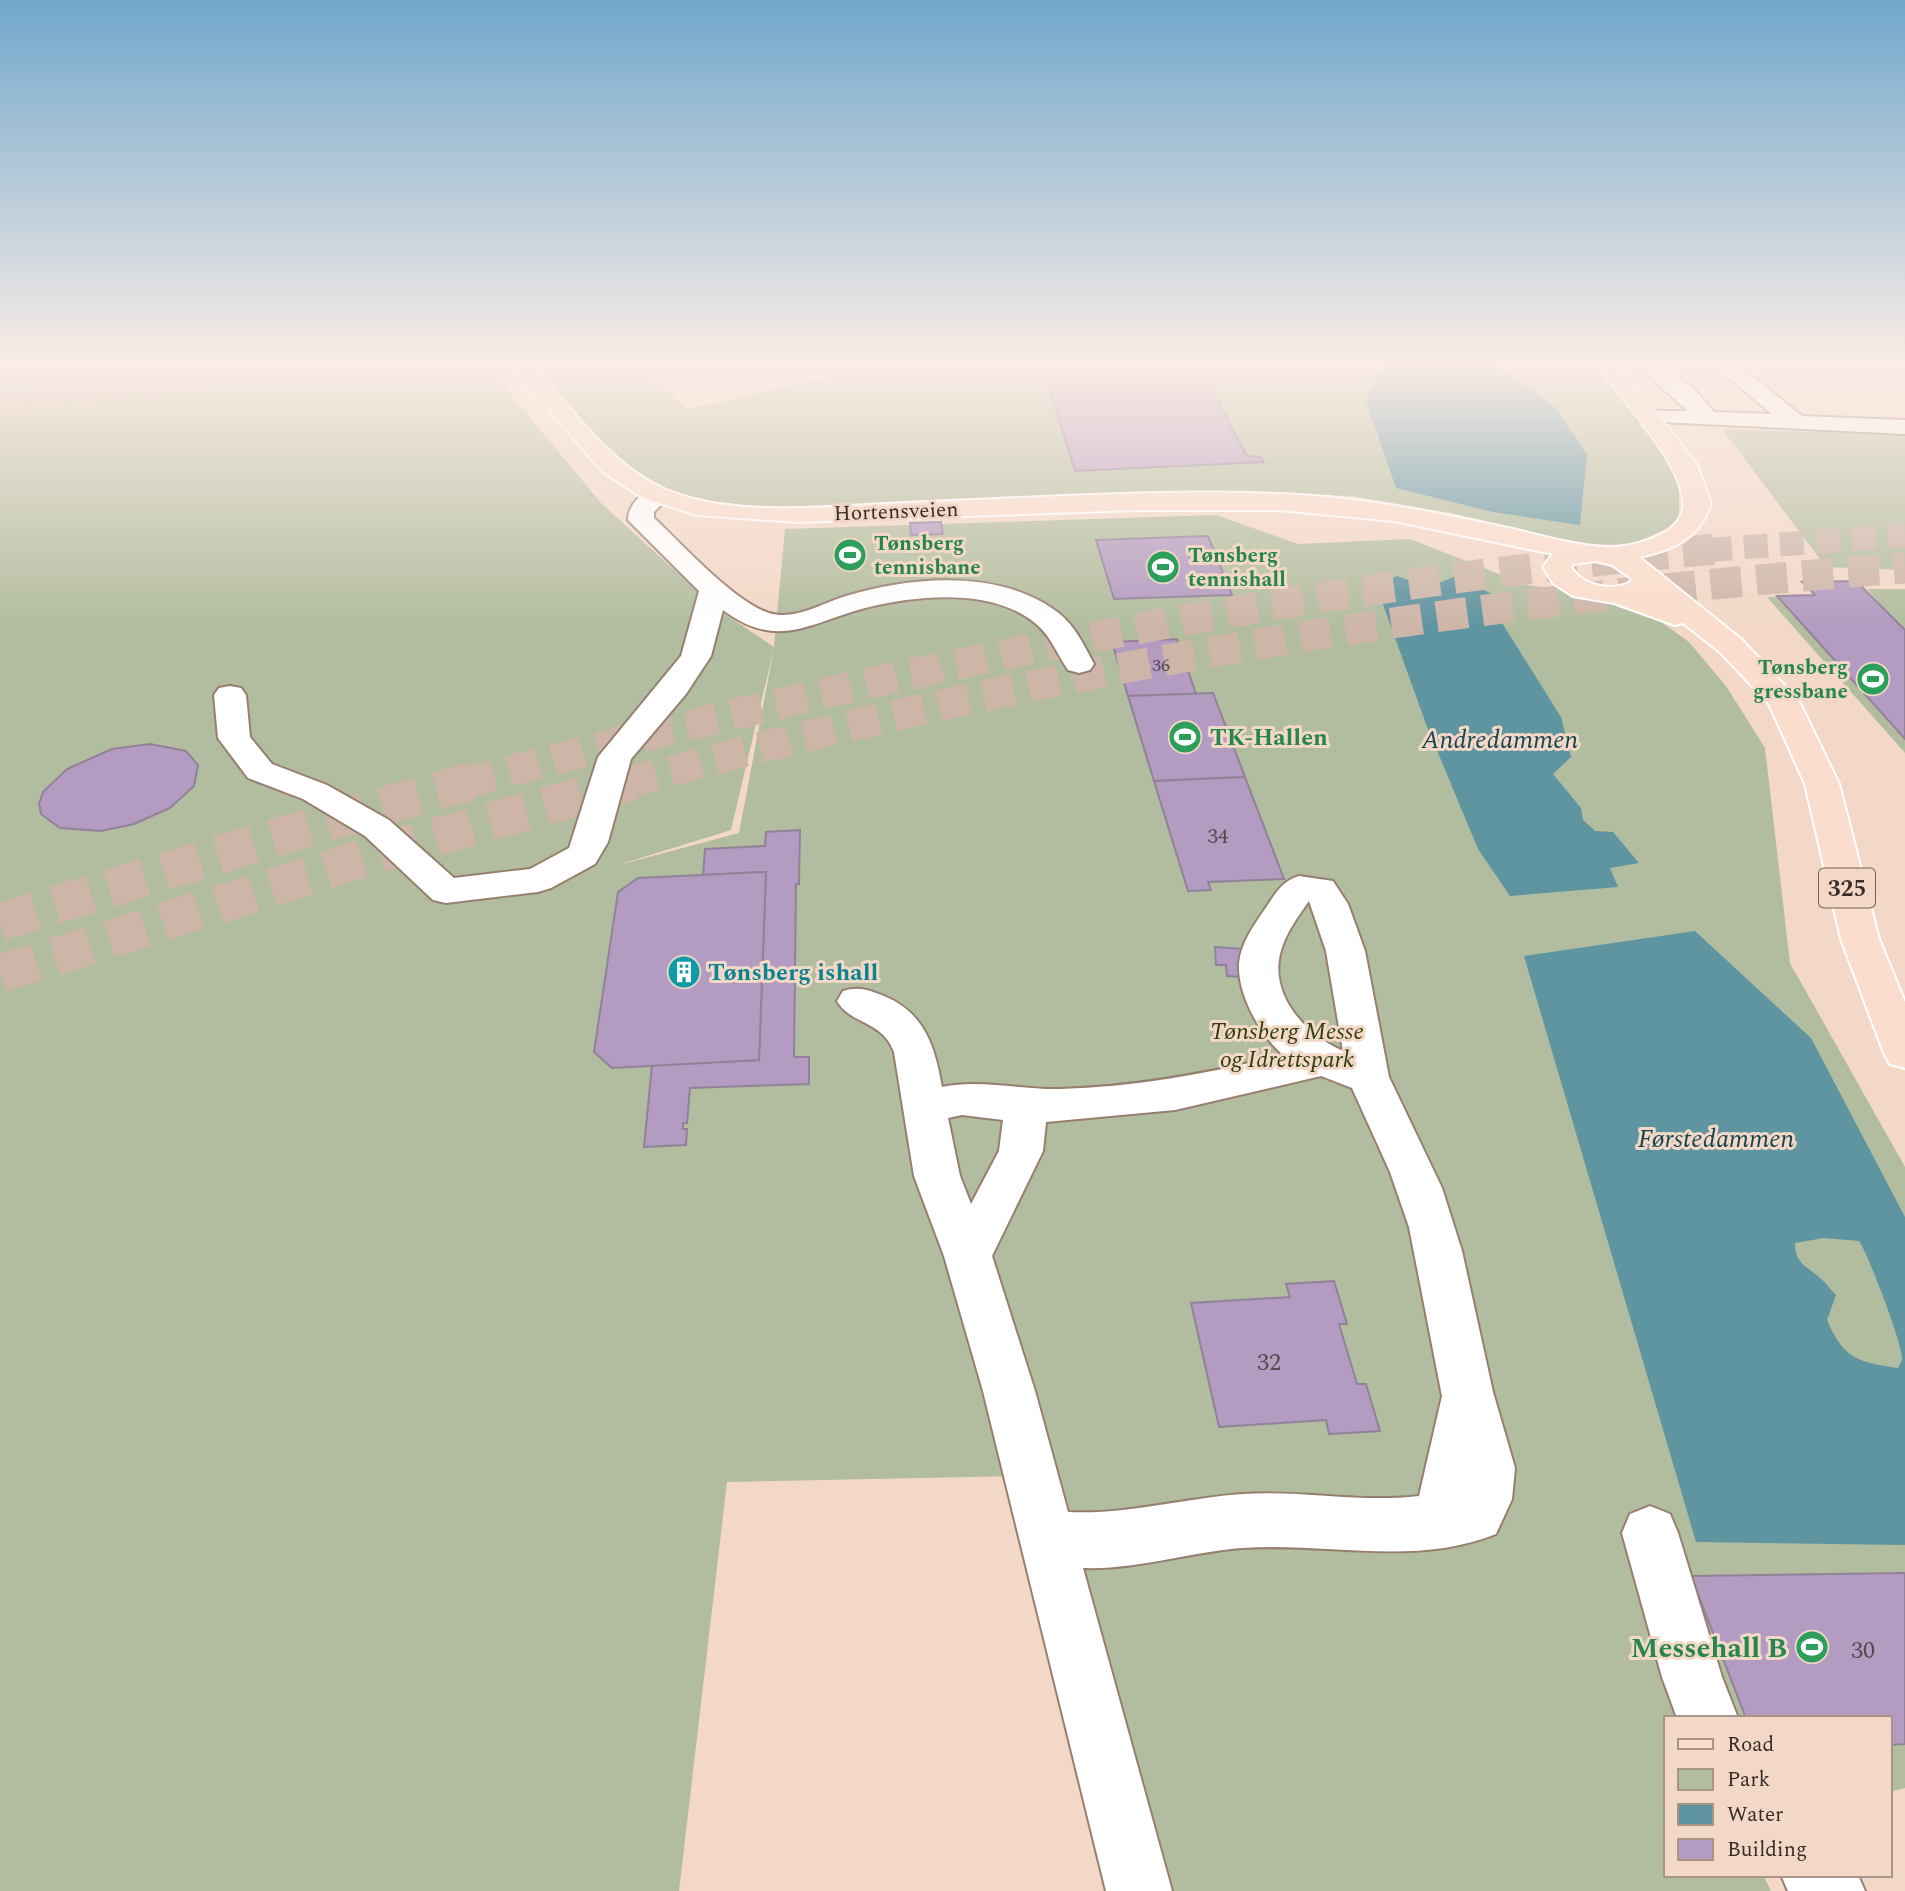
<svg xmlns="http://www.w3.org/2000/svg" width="1905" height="1891" font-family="Spectral,serif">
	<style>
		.green { fill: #b2bd9f; fill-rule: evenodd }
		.water { fill: #5f94a1; fill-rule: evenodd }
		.building { fill: #b39bc1; stroke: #918299; stroke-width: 2 }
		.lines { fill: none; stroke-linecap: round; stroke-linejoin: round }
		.minor-tunnel { stroke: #cdb6a8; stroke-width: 24; stroke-dasharray: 24 12; stroke-linecap: butt }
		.major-tunnel-far2 { stroke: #cdb6a8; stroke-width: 24; stroke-dasharray: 24 12; stroke-linecap: butt }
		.major-tunnel-far1 { stroke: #cdb6a8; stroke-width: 31; stroke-dasharray: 31 15; stroke-linecap: butt }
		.major-tunnel { stroke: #cdb6a8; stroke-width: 38; stroke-dasharray: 38 19; stroke-linecap: butt }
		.minor-casing { stroke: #977f70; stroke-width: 4 }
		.major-casing { stroke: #fff; stroke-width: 4 }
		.minor { fill: #fff; fill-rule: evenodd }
		.major { fill: #faddcc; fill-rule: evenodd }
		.labels { text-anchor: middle; stroke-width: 6; stroke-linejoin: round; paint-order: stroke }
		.far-number-label { font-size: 18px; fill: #56484e }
		.far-street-label { font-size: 21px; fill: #372d27; stroke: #f3d8c8 }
		.far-leisure-label { font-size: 21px; font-weight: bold; fill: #27864d; stroke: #f3d8c8; text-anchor: start }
		.number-label { font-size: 21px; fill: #56484e }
		.shield { fill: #f3d8c8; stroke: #6f6057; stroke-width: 2 }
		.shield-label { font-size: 23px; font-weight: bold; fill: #372d27 }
		.leisure-label { font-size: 24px; font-weight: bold; fill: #27864d; stroke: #f3d8c8; text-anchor: start }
		.culture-label { font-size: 24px; font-weight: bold; fill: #0d838f; stroke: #f3d8c8; text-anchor: start }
		.park-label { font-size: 24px; font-style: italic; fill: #303e0f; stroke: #f3d8c8 }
		.near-number-label { font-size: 24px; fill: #56484e }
		.water-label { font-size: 26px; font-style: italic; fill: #164651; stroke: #f3d8c8 }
		.near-leisure-label { font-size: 28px; font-weight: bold; fill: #27864d; stroke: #f3d8c8; text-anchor: end }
	</style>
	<rect width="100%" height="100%" fill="#f3d8c8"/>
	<g class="green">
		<path d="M0 363H485L601 503 716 608 774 647 785 529 1216 515 1298 544 1410 539 1527 585 1592 594 1643 609 1689 642 1726 686 1765 748 1790 963 1905 1167V1788L1889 1792V1718H1665V1875H1763L1771 1891H1131L1024 1476 727 1482 679 1891H0ZM774 648 739 833 615 866 731 830Z"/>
		<path d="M533 363H636L687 409 831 377 814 363H1381L1366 401 1555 407 1501 368 1489 363H1593L1679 475V523L1631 545 1579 544 1451 513 1352 496 1200 492 907 507 753 511 681 498 625 470Z"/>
		<path d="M1722 429 1905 435V570L1826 567Z"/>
		<path d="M1867 589H1905V753L1767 597 1805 596 1814 606 1881 605Z"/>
	</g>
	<g class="water">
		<path d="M1381 363H1489L1501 368 1555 407 1587 454 1580 525 1493 512 1396 488 1366 401Z"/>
		<path d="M1397 576 1429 587 1456 576 1494 595 1502 623 1561 717 1571 757 1553 774 1581 808 1583 820 1595 831 1613 832 1639 863 1610 868 1618 887 1510 896 1478 849 1426 724 1376 585Z"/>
		<path d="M1695 931 1811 1038 1905 1217V1545L1696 1542 1524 956ZM1824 1238 1859 1241C1867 1251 1903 1346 1902 1358 1902 1362 1899 1365 1898 1368 1857 1362 1844 1359 1827 1320L1836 1295C1831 1290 1826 1283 1820 1278 1807 1266 1795 1264 1795 1243Z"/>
	</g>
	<g class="building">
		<path d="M1041 363H1198L1247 456 1260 457 1264 462 1075 471Z"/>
		<path d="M941 522 943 534 911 535 910 523Z"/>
		<path d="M1208 536 1232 595 1114 599 1096 540Z"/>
		<path d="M1856 581 1905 630V739L1777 596 1815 595 1802 582Z"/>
		<path d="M1177 639 1196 694 1128 696 1112 642Z"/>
		<path d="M1213 693 1245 777 1154 781 1128 696Z"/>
		<path d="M150 744 186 751 198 765 194 786 170 808 134 824 101 831 60 828 41 814 39 804 43 792 67 769 112 749Z"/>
		<path d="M1245 777 1284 879 1208 882 1211 890 1188 891 1154 781Z"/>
		<path d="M800 830 799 884H796L794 1057H809V1084L690 1088 687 1123H683V1129H687L686 1145 644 1147 652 1065 759 1060 766 872 703 875 705 849 765 846 766 832Z"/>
		<path d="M766 872 759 1060 612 1068 594 1052 618 892 638 878Z"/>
		<path d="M1215 947 1243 949 1241 977 1227 976 1226 965H1216Z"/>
		<path d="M1334 1281 1347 1324H1339L1357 1384H1366L1380 1431 1329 1434 1326 1420 1219 1427 1191 1303 1290 1297 1286 1284Z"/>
		<path d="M1905 1573V1744L1889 1745V1718H1746L1691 1576Z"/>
	</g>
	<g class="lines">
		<path class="minor-tunnel" d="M0 406 297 363"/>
		<path class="major-tunnel-far2" d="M1708 550 1905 535"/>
		<g class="major-tunnel-far1">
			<path d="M464 783C880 671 1299 585 1728 548"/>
			<path d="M626 783C1048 667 1469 599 1905 568"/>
		</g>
		<g class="major-tunnel">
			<path d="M0 922 293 832 471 781"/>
			<path d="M0 974 393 849 633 781"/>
		</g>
		<defs>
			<g id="minor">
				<path d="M1634 363H1659L1694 389 1714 412 1772 414 1711 363H1736L1802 416 1905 420V434L1640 421 1636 416 1640 411H1688Z"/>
				<path d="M658 487 667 490 671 495 654 512V518C682 544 734 602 769 613 795 621 822 603 846 596 909 577 996 569 1053 609 1073 622 1083 643 1094 664L1090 670 1079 673 1068 670C1057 654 1051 636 1035 623 992 588 919 595 869 607 812 621 779 652 723 610L711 656 686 694 631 759 608 842 595 864 551 888 538 892 446 903 433 900 365 836 303 799 248 778 218 738 214 695 219 688 230 686 241 688 246 695 250 737 272 764 327 785 389 820 454 878 530 869 569 848 598 757 681 656 699 591 628 520C628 504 643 491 658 487Z"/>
				<path d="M1299 876 1333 881 1348 904 1365 951 1389 1077 1442 1188 1462 1251 1493 1392 1515 1468 1512 1499 1496 1534C1415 1567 1328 1542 1242 1548 1190 1552 1136 1570 1083 1568L1172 1891H1106L983 1391 944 1256 914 1176 894 1052C882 1020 851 1025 837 1001L843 991C859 986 869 990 884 996 925 1013 935 1047 942 1087 980 1079 1021 1090 1060 1089 1136 1087 1210 1073 1283 1055 1261 1036 1237 995 1239 963 1241 943 1254 925 1265 909 1275 894 1282 881 1299 876ZM1309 901 1326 951 1343 1051C1307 1035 1270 998 1280 954 1285 934 1297 918 1309 901ZM1321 1076 1352 1088 1390 1172 1409 1227 1442 1396 1419 1496C1360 1503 1302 1490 1243 1494 1184 1498 1127 1515 1068 1512L1035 1391 992 1256 1043 1151 1046 1122 1175 1110ZM962 1115 1003 1120 999 1151 971 1204 960 1176 948 1118Z"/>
				<path d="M1650 1506 1670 1514 1678 1533 1722 1677 1738 1718H1677L1662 1677 1622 1533 1630 1514Z"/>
				<path d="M1781 1875H1858L1865 1891H1788Z"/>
			</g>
			<path id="major" d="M508 363H531C570 406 608 463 662 488 731 519 832 506 906 503 1037 498 1169 488 1300 495 1365 499 1430 511 1494 525 1530 532 1568 545 1604 547 1627 548 1669 539 1680 517 1700 480 1617 394 1595 363H1617L1697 465 1711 504C1699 539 1673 550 1639 557L1742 640 1799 701 1839 784 1879 939 1905 1002V1068L1890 1064 1884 1053 1841 939 1805 784 1769 704 1720 652 1683 623 1675 625 1614 603 1573 596 1553 583 1543 567 1553 554 1394 521 1278 510H1135L797 522 697 515 643 498 603 472ZM1595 561 1612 565 1630 577 1631 582C1612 592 1582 586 1571 567L1574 564Z"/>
		</defs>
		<use href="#minor" class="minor-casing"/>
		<use href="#major" class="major-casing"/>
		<use href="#minor" class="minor"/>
		<use href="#major" class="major"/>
	</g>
	<linearGradient id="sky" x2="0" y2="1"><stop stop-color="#71a7cc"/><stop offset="0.58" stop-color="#faede6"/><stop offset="1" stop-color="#faede6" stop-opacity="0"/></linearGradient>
	<rect width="1905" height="628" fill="url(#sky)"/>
	<defs>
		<symbol id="stadium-disc" viewBox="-11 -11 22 22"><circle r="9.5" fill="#2e9e5b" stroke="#f3d8c8"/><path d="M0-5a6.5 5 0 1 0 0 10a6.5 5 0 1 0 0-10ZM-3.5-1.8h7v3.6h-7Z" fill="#fff"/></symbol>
		<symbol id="building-disc" viewBox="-11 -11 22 22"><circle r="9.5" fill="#0f9aa8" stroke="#f3d8c8"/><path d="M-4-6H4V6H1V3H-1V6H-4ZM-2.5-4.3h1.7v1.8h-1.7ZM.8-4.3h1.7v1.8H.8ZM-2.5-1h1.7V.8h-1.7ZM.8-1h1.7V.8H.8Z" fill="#fff"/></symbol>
	</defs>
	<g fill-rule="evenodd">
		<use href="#stadium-disc" x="831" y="536" width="38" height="38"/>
		<use href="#stadium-disc" x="1144" y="548" width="38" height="38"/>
		<use href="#stadium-disc" x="1854" y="660" width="38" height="38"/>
		<use href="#stadium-disc" x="1166" y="718" width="38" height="38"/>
		<use href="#building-disc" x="665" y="953" width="38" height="38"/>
		<use href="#stadium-disc" x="1793" y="1628" width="38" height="38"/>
	</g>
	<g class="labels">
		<g class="far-number-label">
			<text x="1161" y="671">36</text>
		</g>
		<g class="far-street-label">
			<text transform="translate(896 511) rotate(-2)" y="7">Hortensveien</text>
		</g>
		<g class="far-leisure-label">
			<text x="874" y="550">Tønsberg<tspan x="874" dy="24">tennisbane</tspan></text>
			<text x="1188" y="562">Tønsberg<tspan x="1188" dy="24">tennishall</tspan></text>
			<text x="1848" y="674" text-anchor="end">Tønsberg<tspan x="1848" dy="24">gressbane</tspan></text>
		</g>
		<g class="number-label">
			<text x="1218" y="843">34</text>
		</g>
		<rect class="shield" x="1819" y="868.5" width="56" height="39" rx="5"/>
		<g class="shield-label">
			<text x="1847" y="896">325</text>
		</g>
		<g class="leisure-label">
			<text x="1210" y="745">TK-Hallen</text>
		</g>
		<g class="culture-label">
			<text x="708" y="980">Tønsberg ishall</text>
		</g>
		<g class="park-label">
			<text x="1287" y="1039">Tønsberg Messe<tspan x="1287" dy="28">og Idrettspark</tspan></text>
		</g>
		<g class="near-number-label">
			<text x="1269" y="1370">32</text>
			<text x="1863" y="1658">30</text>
		</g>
		<g class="water-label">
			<text x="1500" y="748">Andredammen</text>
			<text x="1716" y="1147">Førstedammen</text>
		</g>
		<g class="near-leisure-label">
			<text x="1787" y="1657">Messehall B</text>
		</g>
	</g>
	<rect x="1664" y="1716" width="228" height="161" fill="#f3d8c8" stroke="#a89488" stroke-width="2"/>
	<rect x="1678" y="1739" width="35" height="10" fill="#faddcc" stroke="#a89488" stroke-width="2"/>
	<text x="1727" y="1751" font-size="21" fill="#372d27">Road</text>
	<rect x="1678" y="1769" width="35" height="21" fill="#b2bd9f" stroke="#a89488" stroke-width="2"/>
	<text x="1727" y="1786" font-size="21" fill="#372d27">Park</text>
	<rect x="1678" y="1804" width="35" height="21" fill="#5f94a1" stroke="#a89488" stroke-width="2"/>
	<text x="1727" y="1821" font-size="21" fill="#372d27">Water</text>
	<rect x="1678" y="1839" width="35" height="21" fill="#b39bc1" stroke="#a89488" stroke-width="2"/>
	<text x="1727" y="1856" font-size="21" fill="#372d27">Building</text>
</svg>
